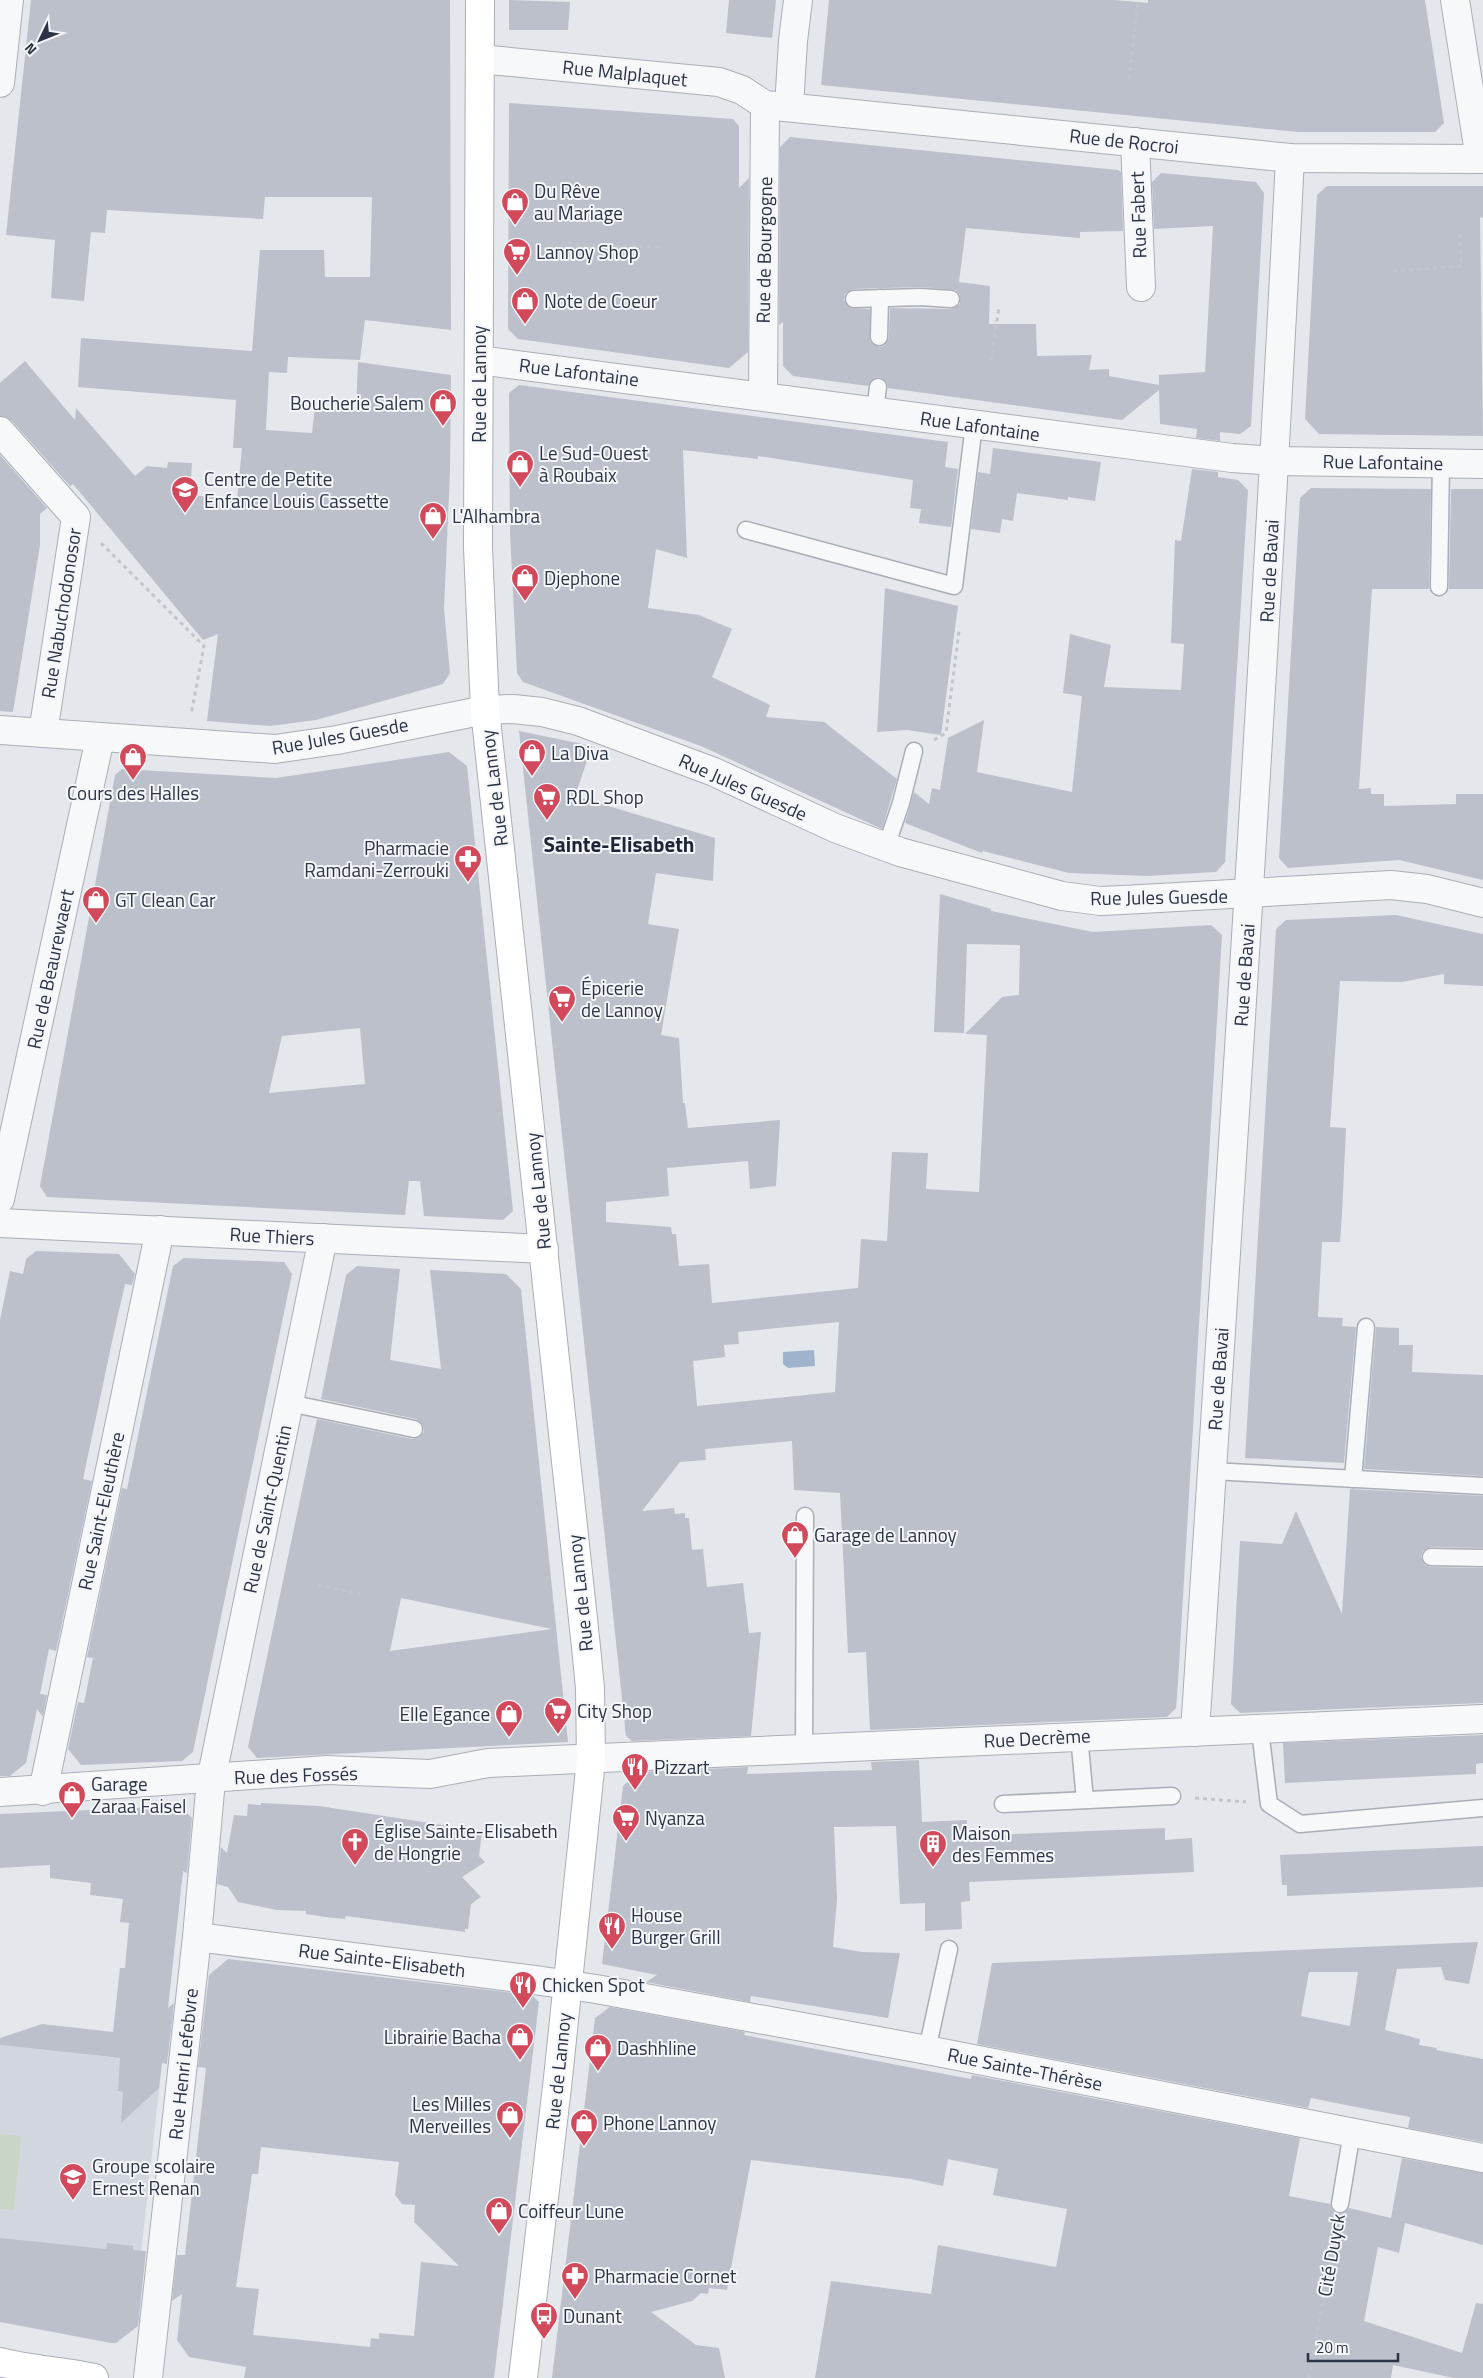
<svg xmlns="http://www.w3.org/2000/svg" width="1483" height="2378" font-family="'Titillium Web',sans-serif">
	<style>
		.built { fill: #d2d6de }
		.green { fill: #c9d6c5 }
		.water { fill: #9fb4cc }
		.building { fill: #bbc0ca; fill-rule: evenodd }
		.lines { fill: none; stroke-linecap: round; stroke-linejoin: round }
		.service-casing { stroke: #a9aeb7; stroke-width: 19 }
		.minor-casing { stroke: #a9aeb7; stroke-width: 30 }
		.tertiary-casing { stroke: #a9aeb7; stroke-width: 30 }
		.secondary-casing { stroke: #a9aeb7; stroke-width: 30 }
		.path { stroke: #c2c5cb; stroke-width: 3; stroke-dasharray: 4 4; stroke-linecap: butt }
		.service { stroke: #f7f8fa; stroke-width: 16 }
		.minor { stroke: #f7f8fa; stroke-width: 28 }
		.tertiary { stroke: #f7f8fa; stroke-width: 28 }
		.secondary { stroke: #fff; stroke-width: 28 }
		.labels { text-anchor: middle; stroke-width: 4; stroke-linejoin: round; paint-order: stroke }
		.street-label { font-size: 19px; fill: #2b3445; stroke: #f4f6f9 }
		.poi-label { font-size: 19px; fill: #2b3445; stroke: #f4f6f9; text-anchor: start }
		.quarter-label { font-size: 21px; font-weight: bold; fill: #1d2536; stroke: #f4f6f9 }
	</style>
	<rect width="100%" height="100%" fill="#e4e7ec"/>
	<path class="built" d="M0 2045 162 2063 138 2281 0 2266Z"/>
	<path class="green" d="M0 2134 21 2136 14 2210 0 2209Z"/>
	<path class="water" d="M814 1350 815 1366 788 1368 783 1364V1352Z"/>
	<g class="building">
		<path d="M31 0H450L451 330 365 320 360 360 288 357 287 373 269 372 266 430 312 433 315 407 356 411 358 362 451 375 450 471 444 609 450 673 443 684 316 720 270 726 207 721 218 634 203 640 73 484 70 486 12 421 0 416V383L25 361 75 420 76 408 135 476 147 466 167 468 168 462 192 463 190 495 237 499 242 448H233L236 400 78 387 81 338 252 351 260 250H324L325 277H370L372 197H265L263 219 107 210 105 233 91 232 84 301 51 298 55 240 6 235Z"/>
		<path d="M509 0 570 2 568 30H509Z"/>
		<path d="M729 0H776L772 38 726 33Z"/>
		<path d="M829 0H1115L1148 3V0H1425L1444 123 1435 132H1298L821 85Z"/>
		<path d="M509 103 733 119 739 126V188L749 178 748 352 729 368 518 339 508 329Z"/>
		<path d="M790 137 1118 170 1121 172 1123 231 1080 232V238L966 228 959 282 990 286 989 324H1036L1037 356 1092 355 1089 370 1109 369V376L1159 385V375L1205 372 1213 226 1154 229 1152 182 1161 173 1256 182 1264 193 1251 426 1240 434 1220 432V441L1196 438 1197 429 1160 424 1159 390 1122 420 888 388 887 383 880 377 874 378 868 386 793 376 783 366V322L779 325 780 147ZM920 287 956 290 960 295V304L951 309 890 308 889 338 884 346 879 347 870 341V309L850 308 844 300 845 294 854 289Z"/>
		<path d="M1327 186H1483V218L1480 217 1483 436 1319 434 1305 419 1317 195Z"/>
		<path d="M519 385 948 442 945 467 958 469 951 527 919 523 921 509 910 508 913 480 758 456V459L683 450 687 558 656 549 648 608 699 615 732 629 712 677 770 705 766 717 824 722 897 779 882 829 701 746 523 682 517 673 510 533 509 393Z"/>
		<path d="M993 448 1101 462 1095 501 1068 497V500L1017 493 1013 521 1002 519 1000 533 971 529 978 472 990 474Z"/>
		<path d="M0 455 47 508 40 514V545L13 712 0 711Z"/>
		<path d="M1192 469 1218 472V477L1238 480 1248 490 1225 862 1216 872 1147 876 1069 873 983 851 982 853 905 823 914 792 929 804 932 788 940 790 948 738 984 720 977 772 1072 792 1082 696 1063 693 1070 634 1111 645 1104 687 1181 690 1184 644 1171 643 1175 540 1181 541Z"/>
		<path d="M1311 488 1431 489 1429 589H1372L1359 789 1371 788V794H1384V806L1456 804V794H1483V880L1399 860 1288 868 1279 858 1300 498Z"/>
		<path d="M1451 489H1483V589H1449Z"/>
		<path d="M885 588 958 606 941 735 907 730 877 732Z"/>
		<path d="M519 731 592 746 575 796 715 838 713 881 656 873 648 924 679 929 661 1035 679 1038 683 1103H685L688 1128 780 1120 776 1186 750 1189 748 1161 667 1168 669 1196 606 1202V1222L671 1227 672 1234H676L679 1266 709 1264 712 1303 858 1288 861 1239 887 1241 892 1152 928 1153 926 1189 979 1192 987 1035 965 1034 1002 997 1019 995 1020 945 967 944 964 1033 934 1032 940 894 991 909V911L1093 932 1211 925 1222 935 1178 1682 1176 1708 1167 1717 870 1730 866 1652 848 1653 840 1493 794 1490 792 1441 705 1449 706 1460 680 1462 642 1511 674 1508 675 1514 685 1513V1518H689L692 1550 703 1549 707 1587 743 1583 749 1633 761 1632 751 1736 632 1741 626 1736ZM839 1322 835 1392 697 1406 693 1361 725 1357 724 1345 739 1344 738 1332Z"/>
		<path d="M449 752 467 766 513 1211 503 1220 424 1216 420 1181H409L405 1215 47 1197 40 1186 115 775 122 769 276 778ZM360 1028 365 1084 269 1093 282 1036Z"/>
		<path d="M1396 915 1483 934V986L1444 984V974L1402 982 1340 981 1330 1127 1346 1128 1342 1214 1340 1242H1322L1318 1317 1343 1318 1342 1326 1356 1327 1344 1463 1245 1458 1276 929 1286 920Z"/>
		<path d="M36 1251 119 1254 135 1274 132 1285 125 1284 113 1337 83 1479 92 1481 56 1651 49 1649 40 1694 47 1695 43 1717 37 1709 26 1763 10 1776H0V1320L10 1271 23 1274 26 1259Z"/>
		<path d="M184 1258 284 1262 292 1274 193 1752 182 1761 81 1765 68 1749 78 1702 84 1703 93 1658 87 1657 122 1488 127 1489 173 1266Z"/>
		<path d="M357 1266 400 1269 390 1360 441 1369 430 1270 506 1274 521 1289 568 1742 257 1758 248 1747 317 1419 412 1439 418 1438 424 1432 423 1425 416 1419 321 1399 346 1275ZM401 1598 552 1629 390 1651Z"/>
		<path d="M1376 1327 1399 1328V1345H1413L1412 1372 1483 1375V1476L1364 1469Z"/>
		<path d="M1350 1489 1483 1496V1548L1431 1547 1423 1551 1421 1557 1425 1565 1430 1567 1483 1568V1703L1240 1713 1231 1704 1240 1541 1282 1544 1296 1511 1342 1614Z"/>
		<path d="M1483 1735V1763L1476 1764V1774L1285 1783 1283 1743Z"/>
		<path d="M919 1760 922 1822 967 1820V1836L1165 1828V1840L1192 1838 1194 1872 969 1882 970 1901 961 1902 962 1929 925 1931V1903L900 1904 896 1826 834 1827 837 1899 833 1947 862 1952 900 1953 888 2018 751 1996 750 2002 646 1982 657 1975 602 1964 623 1786 639 1772 748 1767 747 1774 832 1771 872 1770 871 1762Z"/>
		<path d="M261 1803 319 1806 482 1831 479 1856 485 1862 462 1877 481 1897 471 1904 468 1929H465V1932L346 1916 345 1919 325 1917 306 1914V1911L277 1910 238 1902 228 1887 217 1884 221 1847 227 1853 234 1815 247 1816 248 1804 261 1805Z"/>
		<path d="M180 1806 192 1818 187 1873 183 1871 168 2008 174 2003 167 2064 162 2063 159 2088 121 2123 123 2092 118 2091 120 2058 0 2045V2038L42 2024 113 2032 120 1968H125L129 1923 120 1922 123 1899 90 1895 91 1883 50 1878V1865L0 1868V1814Z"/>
		<path d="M1483 1846V1887L1287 1896V1885H1282L1280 1855Z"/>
		<path d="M1478 1942 1469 1984 1445 1980 1441 1967 1397 1969 1385 2030 1420 2039 1419 2045 1437 2048 1436 2050 1483 2059V2142L1408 2128 1410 2117 1356 2107 1311 2098 1308 2108 977 2044 992 1963ZM1309 1972H1358L1350 2026 1301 2016Z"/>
		<path d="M228 1959 532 1995 539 2002 494 2378H244L246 2367 189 2357 177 2340 182 2294 172 2301 177 2255H185L206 2068 198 2067 209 1975ZM261 2147 399 2162 395 2195 402 2204 415 2205 414 2222 459 2266 421 2262 414 2336 379 2333V2339L371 2338 370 2347 253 2335 259 2289 236 2287 252 2174H258Z"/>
		<path d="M610 2007 745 2032 744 2035 918 2069 971 2079 972 2075 1300 2138 1289 2196 1330 2204 1333 2211 1338 2214 1344 2213 1349 2208 1391 2218 1402 2158 1483 2173V2245L1405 2223 1399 2253 1378 2247 1364 2321 1462 2353 1476 2303 1483 2304V2378H1454L1393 2365 1391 2378H815L831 2281 931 2294 938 2245 1056 2267 1067 2209 993 2195 998 2169 948 2159 943 2186 911 2179 751 2160 727 2290 709 2288 708 2294 701 2293 692 2301 651 2312 696 2345 719 2348 725 2378H552L595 2018Z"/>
		<path d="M0 2238 106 2249 107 2243 133 2246V2250L146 2251 138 2326 116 2343H111L0 2322Z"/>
	</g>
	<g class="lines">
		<defs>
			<g id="service">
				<path d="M854 299 920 297 951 299"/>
				<path d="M879 337 880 298"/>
				<path d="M875 411 878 387"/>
				<path d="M746 530 954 586 974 425"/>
				<path d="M1439 587 1441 463"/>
				<path d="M886 847 901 803 914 751"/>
				<path d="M289 1403 414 1429"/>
				<path d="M1212 1471 1483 1486"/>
				<path d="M1353 1479 1366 1327"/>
				<path d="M1431 1557 1483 1558"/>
				<path d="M1260 1730 1269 1804 1300 1824 1483 1808"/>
				<path d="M1079 1736 1085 1800"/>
				<path d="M804 1749 805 1516"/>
				<path d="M1003 1804 1172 1796"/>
				<path d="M927 2050 949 1949"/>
				<path d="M1340 2204 1352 2132"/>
			</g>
			<g id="minor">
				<path d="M1455 0 1480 159"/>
				<path d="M480 59 719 82 742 90 765 105 1290 158 1483 159"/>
				<path d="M0 83 9 0"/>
				<path d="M789 107 793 41 798 0"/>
				<path d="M1135 142 1141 287"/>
				<path d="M479 360 1232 458 1275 461 1483 464"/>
				<path d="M763 395 765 105"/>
				<path d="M0 431 76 517 43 733"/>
				<path d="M0 730 275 749 337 740 485 710"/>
				<path d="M0 1199 100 738"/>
				<path d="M0 1223 544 1249"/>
				<path d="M1195 1732C1229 1207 1264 683 1290 158"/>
				<path d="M43 1791 160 1230"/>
				<path d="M0 1792 327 1770 430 1774 488 1763 1483 1719"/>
				<path d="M197 1937 535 1980 596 1989 927 2050 1483 2158"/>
				<path d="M148 2378 197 1937 211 1780 323 1238"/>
			</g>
			<path id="tertiary" d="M485 710 513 709 542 712 578 721 714 772 835 828 900 852 1062 896 1100 901 1123 900 1391 885 1427 889 1483 903"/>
			<g id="secondary">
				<path d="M480 0 478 548 485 710 586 1647 590 1688 591 1760 558 2078 523 2378"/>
				<path d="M0 2362C31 2370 63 2371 94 2378"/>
			</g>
		</defs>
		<use href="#service" class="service-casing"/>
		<use href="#minor" class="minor-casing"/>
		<use href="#tertiary" class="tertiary-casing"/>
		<use href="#secondary" class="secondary-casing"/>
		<g class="path">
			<path d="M1129 79 1138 0"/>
			<path d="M568 242 576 245 662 247"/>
			<path d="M1393 271 1461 266 1460 231"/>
			<path d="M991 361 999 307"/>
			<path d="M101 543 204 646 191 715"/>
			<path d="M934 740 946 733 959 631"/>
			<path d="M318 1585 365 1595"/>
			<path d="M1195 1798 1246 1802"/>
			<path d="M1309 2378 1336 2227"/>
		</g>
		<use href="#service" class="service"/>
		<use href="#minor" class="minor"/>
		<use href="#tertiary" class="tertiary"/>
		<use href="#secondary" class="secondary"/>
	</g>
	<defs>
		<symbol id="shop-pin" viewBox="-11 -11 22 30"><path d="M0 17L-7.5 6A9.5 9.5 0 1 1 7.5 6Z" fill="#d1495b" stroke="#f4f6f9"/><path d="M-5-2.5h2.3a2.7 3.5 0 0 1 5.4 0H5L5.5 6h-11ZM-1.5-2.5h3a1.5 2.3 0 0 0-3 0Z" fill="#fff"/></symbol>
		<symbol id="supermarket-pin" viewBox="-11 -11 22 30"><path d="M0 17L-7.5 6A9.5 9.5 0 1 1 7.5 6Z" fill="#d1495b" stroke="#f4f6f9"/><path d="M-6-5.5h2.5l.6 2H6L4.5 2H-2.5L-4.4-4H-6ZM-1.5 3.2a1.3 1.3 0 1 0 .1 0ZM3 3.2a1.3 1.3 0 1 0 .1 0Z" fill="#fff"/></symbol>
		<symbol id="school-pin" viewBox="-11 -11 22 30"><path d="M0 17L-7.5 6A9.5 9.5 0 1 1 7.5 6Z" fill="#d1495b" stroke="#f4f6f9"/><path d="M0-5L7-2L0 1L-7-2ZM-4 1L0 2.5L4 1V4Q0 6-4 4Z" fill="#fff"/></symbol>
		<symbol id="pharmacy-pin" viewBox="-11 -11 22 30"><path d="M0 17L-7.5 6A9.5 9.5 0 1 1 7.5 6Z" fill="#d1495b" stroke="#f4f6f9"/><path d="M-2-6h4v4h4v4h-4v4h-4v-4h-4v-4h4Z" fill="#fff"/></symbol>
		<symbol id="restaurant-pin" viewBox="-11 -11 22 30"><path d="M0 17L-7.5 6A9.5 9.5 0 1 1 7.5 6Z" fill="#d1495b" stroke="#f4f6f9"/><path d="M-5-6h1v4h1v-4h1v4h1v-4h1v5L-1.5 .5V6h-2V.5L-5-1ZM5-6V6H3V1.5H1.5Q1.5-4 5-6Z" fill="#fff"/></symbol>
		<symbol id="church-pin" viewBox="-11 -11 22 30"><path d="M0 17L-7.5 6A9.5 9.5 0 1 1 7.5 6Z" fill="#d1495b" stroke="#f4f6f9"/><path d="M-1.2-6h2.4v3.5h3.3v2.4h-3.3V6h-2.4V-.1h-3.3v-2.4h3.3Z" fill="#fff"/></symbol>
		<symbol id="building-pin" viewBox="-11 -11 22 30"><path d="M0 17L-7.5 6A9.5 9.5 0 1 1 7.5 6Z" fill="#d1495b" stroke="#f4f6f9"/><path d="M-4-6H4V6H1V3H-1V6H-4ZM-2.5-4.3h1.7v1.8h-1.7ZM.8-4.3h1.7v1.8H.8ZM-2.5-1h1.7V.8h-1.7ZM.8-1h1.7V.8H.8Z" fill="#fff"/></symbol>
		<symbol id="bus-pin" viewBox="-11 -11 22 30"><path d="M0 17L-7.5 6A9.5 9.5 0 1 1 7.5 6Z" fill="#d1495b" stroke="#f4f6f9"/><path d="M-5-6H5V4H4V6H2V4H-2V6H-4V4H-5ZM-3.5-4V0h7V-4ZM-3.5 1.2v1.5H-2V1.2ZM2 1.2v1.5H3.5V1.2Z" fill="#fff"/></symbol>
	</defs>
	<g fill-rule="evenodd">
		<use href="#shop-pin" x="499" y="186" width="32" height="43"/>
		<use href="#supermarket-pin" x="501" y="236" width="32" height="43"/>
		<use href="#shop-pin" x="509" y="285" width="32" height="43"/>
		<use href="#shop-pin" x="427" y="387" width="32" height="43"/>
		<use href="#shop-pin" x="504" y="448" width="32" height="43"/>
		<use href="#school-pin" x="169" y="474" width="32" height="43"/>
		<use href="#shop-pin" x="417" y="500" width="32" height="43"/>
		<use href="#shop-pin" x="509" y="562" width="32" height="43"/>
		<use href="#shop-pin" x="516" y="737" width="32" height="43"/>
		<use href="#shop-pin" x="117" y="741" width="32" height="43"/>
		<use href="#supermarket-pin" x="531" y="781" width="32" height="43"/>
		<use href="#pharmacy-pin" x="452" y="843" width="32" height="43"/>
		<use href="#shop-pin" x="80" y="884" width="32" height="43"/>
		<use href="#supermarket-pin" x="546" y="983" width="32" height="43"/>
		<use href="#shop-pin" x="779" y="1519" width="32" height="43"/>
		<use href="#supermarket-pin" x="542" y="1695" width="32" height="43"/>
		<use href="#shop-pin" x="493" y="1698" width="32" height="43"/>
		<use href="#restaurant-pin" x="619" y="1751" width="32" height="43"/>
		<use href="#shop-pin" x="56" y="1779" width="32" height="43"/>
		<use href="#supermarket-pin" x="610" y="1802" width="32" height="43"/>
		<use href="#church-pin" x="339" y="1826" width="32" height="43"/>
		<use href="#building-pin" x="917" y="1828" width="32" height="43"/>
		<use href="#restaurant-pin" x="596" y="1910" width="32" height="43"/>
		<use href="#restaurant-pin" x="507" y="1969" width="32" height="43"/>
		<use href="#shop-pin" x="504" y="2021" width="32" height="43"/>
		<use href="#shop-pin" x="582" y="2032" width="32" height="43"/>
		<use href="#shop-pin" x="494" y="2099" width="32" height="43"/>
		<use href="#shop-pin" x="568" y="2107" width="32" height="43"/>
		<use href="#school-pin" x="57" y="2161" width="32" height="43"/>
		<use href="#shop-pin" x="483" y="2195" width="32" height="43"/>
		<use href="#pharmacy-pin" x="559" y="2260" width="32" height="43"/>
		<use href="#bus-pin" x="528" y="2300" width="32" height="43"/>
	</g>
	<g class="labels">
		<g class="street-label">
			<text transform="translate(625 73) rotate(6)" y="7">Rue Malplaquet</text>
			<text transform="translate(1124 141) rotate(6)" y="7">Rue de Rocroi</text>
			<text transform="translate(1138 215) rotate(-92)" y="7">Rue Fabert</text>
			<text transform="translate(764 250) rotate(-89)" y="7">Rue de Bourgogne</text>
			<text transform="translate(579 372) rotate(7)" y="7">Rue Lafontaine</text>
			<text transform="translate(479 384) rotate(-90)" y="7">Rue de Lannoy</text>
			<text transform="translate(980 426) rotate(8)" y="7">Rue Lafontaine</text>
			<text transform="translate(1383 462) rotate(1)" y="7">Rue Lafontaine</text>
			<text transform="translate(1269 571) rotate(-87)" y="7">Rue de Bavai</text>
			<text transform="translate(61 613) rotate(-81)" y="7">Rue Nabuchodonosor</text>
			<text transform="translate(340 736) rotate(-10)" y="7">Rue Jules Guesde</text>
			<text transform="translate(743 787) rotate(24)" y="7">Rue Jules Guesde</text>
			<text transform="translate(494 788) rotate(-97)" y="7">Rue de Lannoy</text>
			<text transform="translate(1159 897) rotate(-1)" y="7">Rue Jules Guesde</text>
			<text transform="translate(50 969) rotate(-78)" y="7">Rue de Beaurewaert</text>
			<text transform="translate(1244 975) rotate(-86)" y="7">Rue de Bavai</text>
			<text transform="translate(538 1191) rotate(-96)" y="7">Rue de Lannoy</text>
			<text transform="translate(272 1236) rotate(3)" y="7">Rue Thiers</text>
			<text transform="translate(1218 1379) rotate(-86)" y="7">Rue de Bavai</text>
			<text transform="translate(267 1509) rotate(-78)" y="7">Rue de Saint-Quentin</text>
			<text transform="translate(101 1511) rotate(-78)" y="7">Rue Saint-Eleuthère</text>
			<text transform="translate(580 1593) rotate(-96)" y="7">Rue de Lannoy</text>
			<text transform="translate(1037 1738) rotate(-3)" y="7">Rue Decrème</text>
			<text transform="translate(296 1775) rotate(-2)" y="7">Rue des Fossés</text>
			<text transform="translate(382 1960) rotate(7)" y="7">Rue Sainte-Elisabeth</text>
			<text transform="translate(183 2064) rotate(-84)" y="7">Rue Henri Lefebvre</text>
			<text transform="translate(1025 2069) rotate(11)" y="7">Rue Sainte-Thérèse</text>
			<text transform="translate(558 2071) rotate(-84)" y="7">Rue de Lannoy</text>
			<text transform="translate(1331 2255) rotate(-80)" y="7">Cité Duyck</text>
		</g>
		<g class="poi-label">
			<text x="534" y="198">Du Rêve<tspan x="534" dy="22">au Mariage</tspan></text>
			<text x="536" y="259">Lannoy Shop</text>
			<text x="544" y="308">Note de Coeur</text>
			<text x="424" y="410" text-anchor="end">Boucherie Salem</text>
			<text x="539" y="460">Le Sud-Ouest<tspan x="539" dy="22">à Roubaix</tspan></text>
			<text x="204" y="486">Centre de Petite<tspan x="204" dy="22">Enfance Louis Cassette</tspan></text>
			<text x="452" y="523">L'Alhambra</text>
			<text x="544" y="585">Djephone</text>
			<text x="551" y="760">La Diva</text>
			<text x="133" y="800" text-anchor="middle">Cours des Halles</text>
			<text x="566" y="804">RDL Shop</text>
			<text x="449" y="855" text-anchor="end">Pharmacie<tspan x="449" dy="22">Ramdani-Zerrouki</tspan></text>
			<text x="115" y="907">GT Clean Car</text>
			<text x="581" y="995">Épicerie<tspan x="581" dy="22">de Lannoy</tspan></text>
			<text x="814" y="1542">Garage de Lannoy</text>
			<text x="577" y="1718">City Shop</text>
			<text x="490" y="1721" text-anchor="end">Elle Egance</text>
			<text x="654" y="1774">Pizzart</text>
			<text x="91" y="1791">Garage<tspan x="91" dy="22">Zaraa Faisel</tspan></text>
			<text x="645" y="1825">Nyanza</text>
			<text x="374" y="1838">Église Sainte-Elisabeth<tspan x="374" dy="22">de Hongrie</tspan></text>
			<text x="952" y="1840">Maison<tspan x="952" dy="22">des Femmes</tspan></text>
			<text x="631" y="1922">House<tspan x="631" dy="22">Burger Grill</tspan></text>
			<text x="542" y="1992">Chicken Spot</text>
			<text x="501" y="2044" text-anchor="end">Librairie Bacha</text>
			<text x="617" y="2055">Dashhline</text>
			<text x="491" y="2111" text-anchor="end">Les Milles<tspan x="491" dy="22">Merveilles</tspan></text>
			<text x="603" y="2130">Phone Lannoy</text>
			<text x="92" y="2173">Groupe scolaire<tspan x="92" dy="22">Ernest Renan</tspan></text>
			<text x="518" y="2218">Coiffeur Lune</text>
			<text x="594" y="2283">Pharmacie Cornet</text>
			<text x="563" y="2323">Dunant</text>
		</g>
		<g class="quarter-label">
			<text x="619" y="852">Sainte-Elisabeth</text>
		</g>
	</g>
	<g transform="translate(40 40) rotate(227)" stroke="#f4f6f9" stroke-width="4" paint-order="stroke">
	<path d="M0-4L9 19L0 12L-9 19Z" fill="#2b3445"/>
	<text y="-8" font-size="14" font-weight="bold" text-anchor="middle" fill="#2b3445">N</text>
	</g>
	<path d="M1308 2353v8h90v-8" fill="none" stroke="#2b3445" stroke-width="2.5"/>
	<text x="1316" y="2353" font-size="15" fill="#2b3445" stroke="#f4f6f9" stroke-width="4" paint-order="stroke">20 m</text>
</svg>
